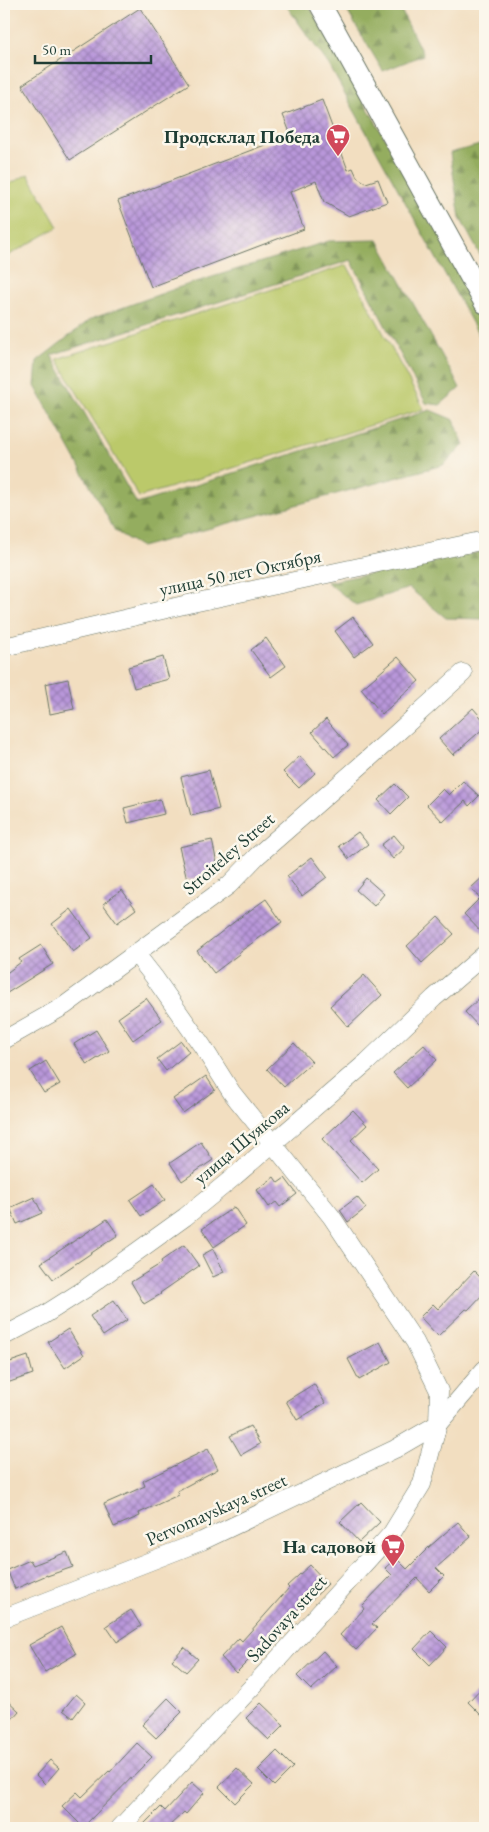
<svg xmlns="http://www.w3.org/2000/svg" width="489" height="1832" font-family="'EB Garamond',serif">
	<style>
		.forest { fill: url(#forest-firs); stroke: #5a754a }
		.green { fill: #bbc96b; stroke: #6d8350 }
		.building { fill: url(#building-cross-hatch) }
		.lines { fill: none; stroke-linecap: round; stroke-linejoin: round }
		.minor-casing { stroke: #697565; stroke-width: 19 }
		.tertiary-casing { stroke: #697565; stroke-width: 23 }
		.minor { stroke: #fff; stroke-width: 18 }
		.tertiary { stroke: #fff; stroke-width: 21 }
		.labels { text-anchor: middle; stroke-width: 5; stroke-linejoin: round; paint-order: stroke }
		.poi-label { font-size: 19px; font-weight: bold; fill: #1f3d34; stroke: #fbf7ec; text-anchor: end }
		.street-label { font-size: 19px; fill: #1f3d34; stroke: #fbf7ec }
	</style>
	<defs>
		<pattern id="forest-firs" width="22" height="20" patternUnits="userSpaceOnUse" patternTransform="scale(1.25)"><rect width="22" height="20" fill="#94ad5f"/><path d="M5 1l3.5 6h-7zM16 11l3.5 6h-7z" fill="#788e4f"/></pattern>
		<pattern id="building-cross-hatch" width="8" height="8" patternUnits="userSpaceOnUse" patternTransform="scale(1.25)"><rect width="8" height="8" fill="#b997da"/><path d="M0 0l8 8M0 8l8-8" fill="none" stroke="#967cb2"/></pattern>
	</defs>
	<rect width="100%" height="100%" fill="#fbf7ec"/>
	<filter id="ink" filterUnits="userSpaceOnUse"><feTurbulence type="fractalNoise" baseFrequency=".02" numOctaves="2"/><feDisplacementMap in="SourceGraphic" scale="10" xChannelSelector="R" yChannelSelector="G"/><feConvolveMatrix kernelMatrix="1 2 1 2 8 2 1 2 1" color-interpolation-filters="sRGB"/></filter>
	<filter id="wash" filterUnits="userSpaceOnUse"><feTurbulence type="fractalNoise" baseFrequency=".0096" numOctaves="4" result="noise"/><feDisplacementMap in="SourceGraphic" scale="20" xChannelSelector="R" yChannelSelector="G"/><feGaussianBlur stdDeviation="1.12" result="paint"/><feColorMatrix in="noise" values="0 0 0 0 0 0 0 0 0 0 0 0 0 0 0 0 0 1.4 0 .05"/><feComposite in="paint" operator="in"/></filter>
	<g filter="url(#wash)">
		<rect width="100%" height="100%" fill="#f2dec0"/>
		<g class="forest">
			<path d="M285 4H308L485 312V346L329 65Z"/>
			<path d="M343 4H398L423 55 383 71Z"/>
			<path d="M480 145 485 157V264L460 218 450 153Z"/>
			<path d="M378 240 460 388 440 405 426 403 351 260 51 355 137 504 430 410 454 420 464 445 443 465 141 547 115 531 35 386 37 361 91 319 180 287 329 241Z"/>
			<path d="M485 551V619L446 618 409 588 356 605 327 582Z"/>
		</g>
		<g class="green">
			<path d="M28 174 58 227 4 258V187Z"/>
			<path d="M347 265 424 409 139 497 57 359Z"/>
		</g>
		<g id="blocks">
			<g class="building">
				<path d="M140 8 189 84 70 160 22 85Z"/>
				<path d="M322 100 348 170 353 168 357 177 366 183 378 179 387 202 349 216 324 202 316 181 290 192 304 229 151 287 118 201 291 135 283 115Z"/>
				<path d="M353 617 373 643 354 657 335 631Z"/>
				<path d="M266 638 286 666 271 677 251 650Z"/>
				<path d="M163 657 169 679 134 688 128 667Z"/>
				<path d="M398 657 419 681 382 714 361 689Z"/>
				<path d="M68 679 74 709 50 714 45 684Z"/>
				<path d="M473 708 485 722V727L453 755 439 739Z"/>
				<path d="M326 719 348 745 334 757 312 732Z"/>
				<path d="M300 756 315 773 299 788 283 772Z"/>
				<path d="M209 770 219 809 191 816 181 777Z"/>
				<path d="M463 781 479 796 469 806 465 801 443 822 427 805 443 789 449 795Z"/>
				<path d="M395 784 408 797 391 814 378 800Z"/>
				<path d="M160 799 164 814 128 823 124 808Z"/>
				<path d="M358 832 368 844 349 859 339 846Z"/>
				<path d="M394 835 405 848 393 859 381 845Z"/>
				<path d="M212 840 219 873 187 880 179 847Z"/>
				<path d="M312 857 327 877 302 896 287 876Z"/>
				<path d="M485 875V936L464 914 480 898 471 888Z"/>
				<path d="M366 878 384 894 374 906 356 890Z"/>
				<path d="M122 890 136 909 117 923 103 904Z"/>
				<path d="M266 899 282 922 238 953 239 954 214 973 197 951 238 919Z"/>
				<path d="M71 909 92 938 73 952 52 924Z"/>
				<path d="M438 917 454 934 422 963 407 946Z"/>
				<path d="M41 945 53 964 4 995V975L21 962 19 959Z"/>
				<path d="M364 975 382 995 348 1027 330 1006Z"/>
				<path d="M485 993V1021L479 1027 465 1012Z"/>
				<path d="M146 998 162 1020 133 1040 118 1018Z"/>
				<path d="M96 1030 109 1051 87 1065 74 1044Z"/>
				<path d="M181 1041 189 1052 166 1071 157 1059Z"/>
				<path d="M294 1043 312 1062 284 1087 267 1069Z"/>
				<path d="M424 1045 437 1060 407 1088 393 1073Z"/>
				<path d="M46 1061 60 1084 44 1093 30 1071Z"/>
				<path d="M206 1076 215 1090 183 1113 173 1099Z"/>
				<path d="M353 1110 367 1125 351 1140 378 1169 362 1183 322 1139Z"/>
				<path d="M201 1142 213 1160 182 1181 170 1163Z"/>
				<path d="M274 1177 278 1183 285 1178 297 1194 280 1207 276 1202 269 1207 257 1190Z"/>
				<path d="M154 1184 165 1200 141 1216 130 1200Z"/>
				<path d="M34 1197 42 1213 17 1224 10 1208Z"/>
				<path d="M357 1197 366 1208 348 1222 340 1210Z"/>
				<path d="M234 1207 246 1225 214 1247 202 1229Z"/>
				<path d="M107 1219 118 1235 53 1279 41 1263Z"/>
				<path d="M184 1245 199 1266 160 1293 161 1294 144 1304 131 1282 162 1263 161 1261Z"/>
				<path d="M213 1249 224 1272 213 1277 202 1255Z"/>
				<path d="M474 1271 485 1282V1292L468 1310 466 1309 438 1336 420 1317 433 1304 438 1309Z"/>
				<path d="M114 1300 127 1320 103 1336 90 1316Z"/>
				<path d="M68 1329 84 1355 65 1368 48 1342Z"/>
				<path d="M380 1342 391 1362 359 1380 348 1359Z"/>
				<path d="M28 1356 33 1374 4 1384V1364Z"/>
				<path d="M314 1384 325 1403 297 1420 286 1401Z"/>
				<path d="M250 1426 260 1444 241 1455 230 1436Z"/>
				<path d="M208 1449 218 1469 177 1491 178 1495 139 1513 140 1516 114 1527 104 1504 145 1486 143 1481Z"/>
				<path d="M361 1502 380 1522 359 1542 340 1522Z"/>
				<path d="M458 1522 471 1537 436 1568 444 1576 429 1591 417 1578 372 1624 377 1628 356 1650 340 1635 364 1609 362 1606 392 1575 385 1568 396 1558 407 1569 429 1547Z"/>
				<path d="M67 1552 73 1567 47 1576V1575L15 1589 7 1570 30 1560 33 1565Z"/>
				<path d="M310 1565 328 1584 305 1606 303 1604 267 1644 266 1643 236 1673 221 1657 239 1638 242 1641 289 1588 287 1586Z"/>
				<path d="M131 1610 141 1626 117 1642 106 1626Z"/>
				<path d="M61 1627 76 1654 45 1672 29 1645Z"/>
				<path d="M431 1631 447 1647 430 1665 414 1649Z"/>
				<path d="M184 1647 198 1659 186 1672 172 1660Z"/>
				<path d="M323 1651 337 1666 311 1690 297 1676Z"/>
				<path d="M485 1684V1719L468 1702Z"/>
				<path d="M76 1694 85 1702 73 1718 63 1710Z"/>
				<path d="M4 1697 19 1711 4 1728Z"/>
				<path d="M168 1698 182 1712 156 1738 142 1725Z"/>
				<path d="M261 1703 284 1725 269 1740 246 1718Z"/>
				<path d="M137 1743 152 1757 83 1827 62 1806 77 1792 82 1797 109 1771 110 1772Z"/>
				<path d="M277 1751 293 1767 274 1786 258 1770Z"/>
				<path d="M50 1760 59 1768 45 1784 36 1775Z"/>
				<path d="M237 1768 254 1784 235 1803 219 1787Z"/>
				<path d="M192 1782 204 1793 186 1814 184 1812 167 1828H140L161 1807 165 1811Z"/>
			</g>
		</g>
	</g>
	<g filter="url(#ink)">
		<use href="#blocks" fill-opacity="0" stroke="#697565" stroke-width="1"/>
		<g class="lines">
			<defs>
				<g id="minor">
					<path d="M4 647 188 604 485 540"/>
					<path d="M4 1040 64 1006 229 885 257 856 367 760 463 673"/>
					<path d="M4 1336 44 1315 85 1289 185 1217 235 1176 367 1062 434 998 485 954"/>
					<path d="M4 1618 202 1541 395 1449 438 1424 439 1391 415 1342 331 1216 232 1093 203 1047 154 977 136 954"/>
					<path d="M120 1828 268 1670 392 1533 422 1484 438 1424 485 1369"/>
				</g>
				<path id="tertiary" d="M320 4 485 303"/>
			</defs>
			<use href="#minor" class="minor-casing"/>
			<use href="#tertiary" class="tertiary-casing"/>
			<use href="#minor" class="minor"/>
			<use href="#tertiary" class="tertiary"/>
		</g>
	</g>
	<defs>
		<symbol id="supermarket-pin" viewBox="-11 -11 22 30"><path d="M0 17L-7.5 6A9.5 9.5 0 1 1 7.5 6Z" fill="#d1495b" stroke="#fbf7ec"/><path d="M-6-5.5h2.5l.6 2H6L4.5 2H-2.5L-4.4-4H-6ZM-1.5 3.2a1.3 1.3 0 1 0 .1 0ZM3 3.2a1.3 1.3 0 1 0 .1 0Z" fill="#fff"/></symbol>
	</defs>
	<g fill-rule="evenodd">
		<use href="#supermarket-pin" x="324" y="122" width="28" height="38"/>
		<use href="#supermarket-pin" x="379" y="1532" width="28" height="38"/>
	</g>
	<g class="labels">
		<g class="poi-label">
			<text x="320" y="143">Продсклад Победа</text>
			<text x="376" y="1553">На садовой</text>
		</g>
		<g class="street-label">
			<text transform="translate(240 572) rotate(-12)" y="7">улица 50 лет Октября</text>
			<text transform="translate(228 853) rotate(-41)" y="7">Stroiteley Street</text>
			<text transform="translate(241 1142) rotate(-40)" y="7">улица Шуякова</text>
			<text transform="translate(216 1509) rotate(-24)" y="7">Pervomayskaya street</text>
			<text transform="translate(286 1618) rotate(-48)" y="7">Sadovaya street</text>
		</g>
	</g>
	<rect width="489" height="1832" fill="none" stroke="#fbf7ec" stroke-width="20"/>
	<path d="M35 55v8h116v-8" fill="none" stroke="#1f3d34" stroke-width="2.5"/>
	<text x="42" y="55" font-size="15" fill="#1f3d34" stroke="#fbf7ec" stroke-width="4" paint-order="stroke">50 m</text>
</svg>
